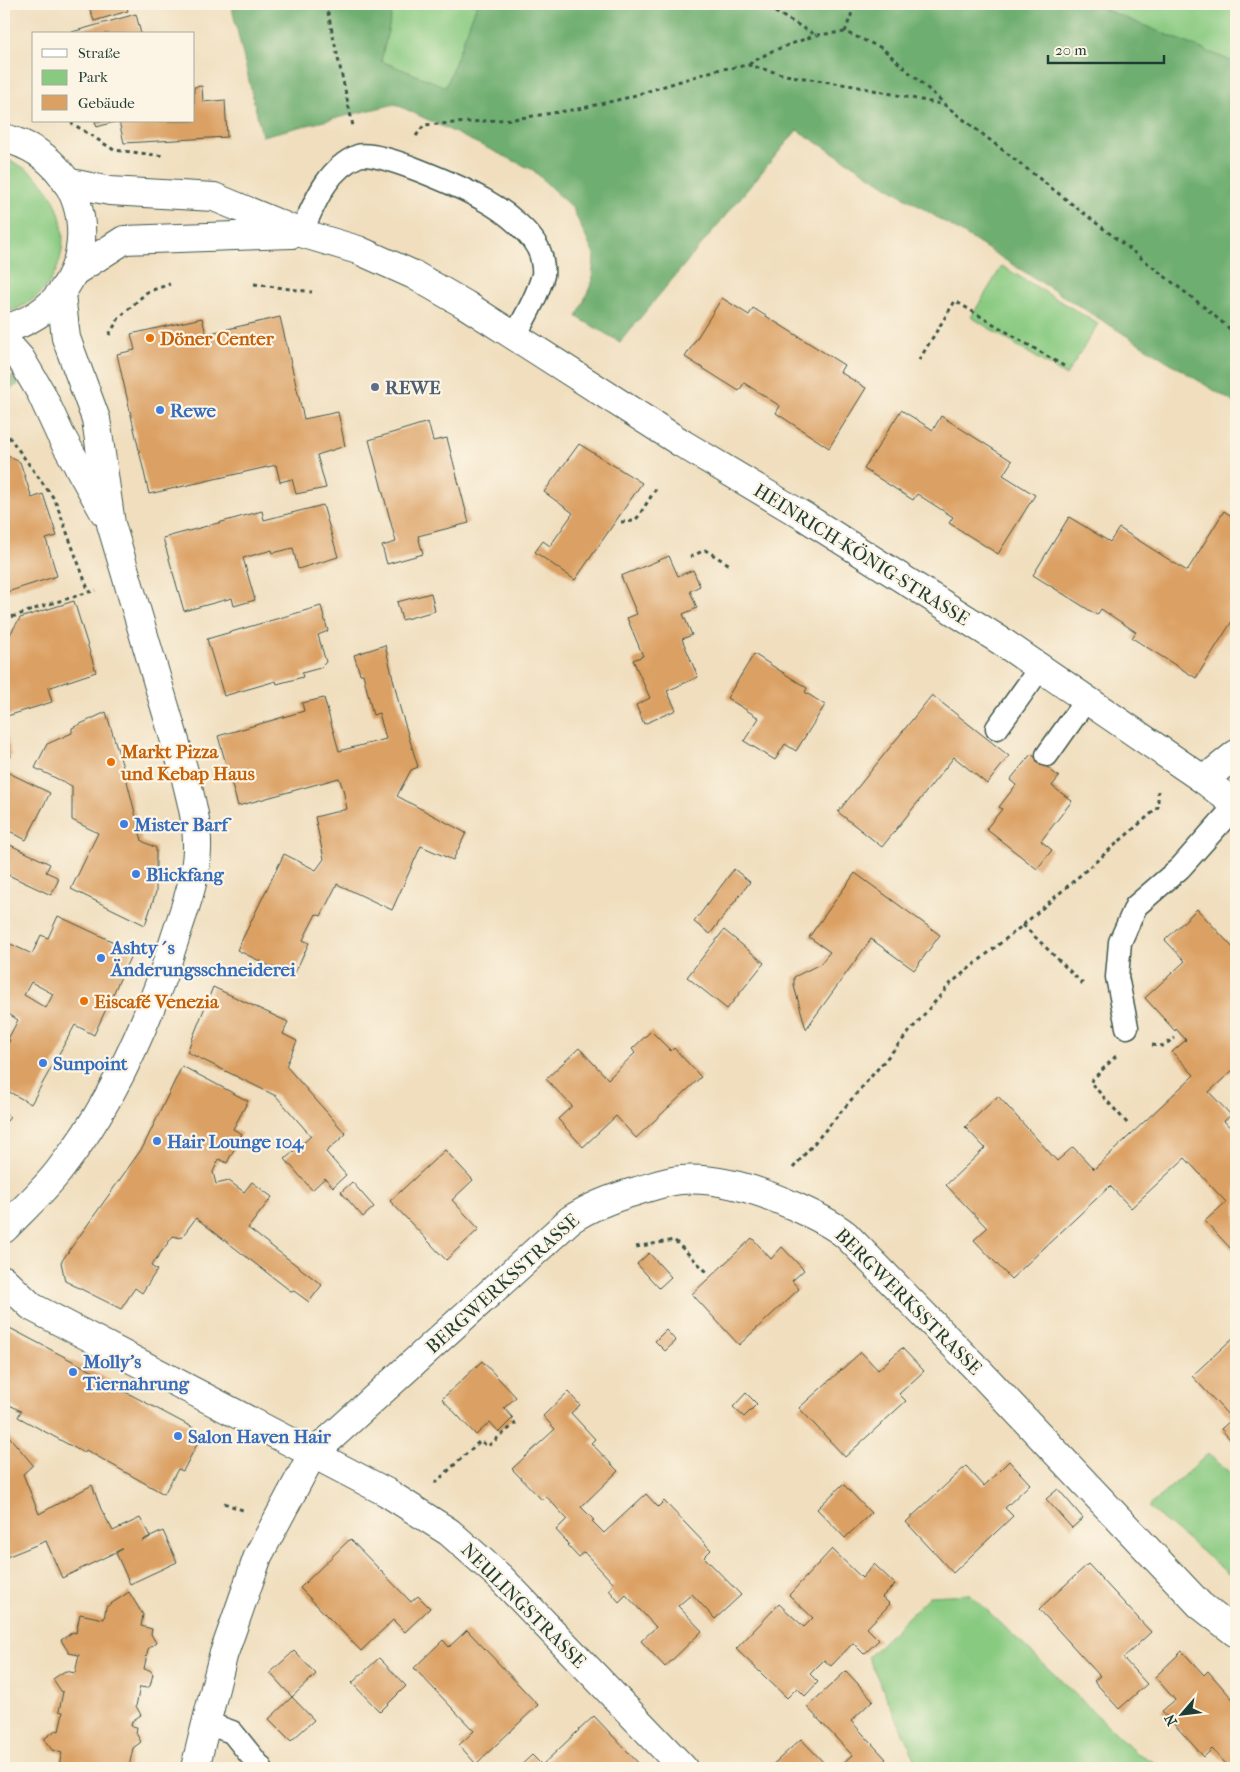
<svg xmlns="http://www.w3.org/2000/svg" width="1240" height="1772" font-family="'IM FELL French Canon',serif">
	<style>
		.green { fill: #89ca81; stroke: #54845a }
		.forest { fill: #6eae6f; stroke: #467652 }
		.building { fill: #dba063; fill-rule: evenodd }
		.lines { fill: none; stroke-linecap: round; stroke-linejoin: round }
		.lane-casing { stroke: #3e5549; stroke-width: 25 }
		.street-casing { stroke: #3e5549; stroke-width: 30 }
		.secondary-casing { stroke: #3e5549; stroke-width: 30 }
		.path { stroke: #3e5549; stroke-width: 3; stroke-dasharray: 4 4; stroke-linecap: butt }
		.lane { stroke: #fff; stroke-width: 22 }
		.street { stroke: #fff; stroke-width: 28 }
		.secondary { stroke: #fff; stroke-width: 28 }
		.food-dot { fill: #e8710a; stroke: #fcf5e5; stroke-width: 2 }
		.service-dot { fill: #5c6f8a; stroke: #fcf5e5; stroke-width: 2 }
		.shop-dot { fill: #3f7fe0; stroke: #fcf5e5; stroke-width: 2 }
		.labels { text-anchor: middle; stroke-width: 4.5; stroke-linejoin: round; paint-order: stroke }
		.food-label { font-size: 19px; font-weight: bold; fill: #c56008; stroke: #fcf5e5; text-anchor: start }
		.service-label { font-size: 19px; font-weight: bold; fill: #4e5e75; stroke: #fcf5e5; text-anchor: start }
		.shop-label { font-size: 19px; font-weight: bold; fill: #366cbe; stroke: #fcf5e5; text-anchor: start }
		.street-label { font-size: 19px; fill: #1f3d34; stroke: #fcf5e5 }
	</style>
	<rect width="100%" height="100%" fill="#fcf5e5"/>
	<filter id="ink" filterUnits="userSpaceOnUse"><feTurbulence type="fractalNoise" baseFrequency=".02" numOctaves="2"/><feDisplacementMap in="SourceGraphic" scale="10" xChannelSelector="R" yChannelSelector="G"/><feConvolveMatrix kernelMatrix="1 2 1 2 8 2 1 2 1" color-interpolation-filters="sRGB"/></filter>
	<filter id="wash" filterUnits="userSpaceOnUse"><feTurbulence type="fractalNoise" baseFrequency=".0096" numOctaves="4" result="noise"/><feDisplacementMap in="SourceGraphic" scale="20" xChannelSelector="R" yChannelSelector="G"/><feGaussianBlur stdDeviation="1.12" result="paint"/><feColorMatrix in="noise" values="0 0 0 0 0 0 0 0 0 0 0 0 0 0 0 0 0 1.4 0 .05"/><feComposite in="paint" operator="in"/></filter>
	<g filter="url(#wash)">
		<rect width="100%" height="100%" fill="#f0debe"/>
		<g class="green">
			<path d="M394 4H477L446 87 381 61Z"/>
			<path d="M1091 4H1236V63Z"/>
			<path d="M4 159C81 182 84 293 4 313Z"/>
			<path d="M1002 266 1098 324 1066 376 971 317Z"/>
			<path d="M1208 1454 1236 1478V1580L1148 1507Z"/>
			<path d="M970 1594 1137 1753 1164 1768H910L916 1761 868 1657 929 1596Z"/>
		</g>
		<g class="forest">
			<path d="M231 4H394L381 61 446 87 477 4H1091L1236 63V404L797 130 620 342 577 317 592 282 594 255 573 209 533 170 395 104 262 136Z"/>
			<path d="M4 369 19 384 4 392Z"/>
		</g>
		<g id="blocks">
			<g class="building">
				<path d="M88 4H126L128 11 94 21Z"/>
				<path d="M136 14 141 34H73L72 32Z"/>
				<path d="M202 86 203 102 225 100 227 137 124 143 119 121H194V87Z"/>
				<path d="M95 121H114V122L97 127Z"/>
				<path d="M722 298 749 315 753 308 844 365 840 372 866 388 829 448 776 413 780 406 744 383 739 391 685 357Z"/>
				<path d="M280 317 304 419 338 412 345 446 317 455 326 488 296 494 292 479 280 482 276 465 149 494 117 354 135 350 131 334 202 318 206 334Z"/>
				<path d="M901 410 933 430 941 416 1012 461 1003 475 1035 495 998 554 949 523 953 517 917 494 913 500 864 469Z"/>
				<path d="M428 422 433 441 447 438 469 523 418 536 423 554 387 564 382 546 396 542 369 440Z"/>
				<path d="M579 444 642 483 575 580 535 552 543 541 550 546 573 513 544 492Z"/>
				<path d="M4 454 20 462 32 498 43 494 57 536 46 539 57 576 4 593Z"/>
				<path d="M323 505 338 557 298 569 293 548 273 553 272 550 243 558 255 600 234 606 232 598 184 611 163 538 262 511 264 520Z"/>
				<path d="M1224 511 1236 519V615L1196 678 1132 638 1136 632 1101 609 1097 615 1033 575 1069 517 1110 542 1119 528 1187 571Z"/>
				<path d="M669 556 678 576 693 570 700 586 690 591 697 608 683 614 692 635 682 639 698 677 667 691 676 710 644 724 636 705 650 698 633 660 643 656 627 618 637 614 621 576Z"/>
				<path d="M431 593 435 611 402 620 397 602Z"/>
				<path d="M74 601 96 672 48 688 52 702 4 717V645L9 636 20 618Z"/>
				<path d="M321 606 328 631 318 635 326 662 320 668 302 673 303 677 277 684 276 681 224 696 207 639Z"/>
				<path d="M385 645 400 708 418 767 411 770 397 796 466 833 453 860 421 846 392 910 337 884 321 916 316 914 303 940 309 943 293 977 237 950 284 854 316 870 324 859 315 817 347 809 343 789 339 778 238 806 218 736 304 711 302 703 324 698 339 751 386 739 379 713 373 715 363 674H360L354 655Z"/>
				<path d="M754 654 807 688 805 692 825 705 796 751 785 744 775 760 744 741 759 718 727 698Z"/>
				<path d="M932 695 1009 756 987 784 954 757 882 847 838 812Z"/>
				<path d="M106 712 126 777 142 841 156 848V892L145 925 71 889 98 833 72 820V786L35 768 47 744 72 733V728Z"/>
				<path d="M4 723H5L11 757 4 753Z"/>
				<path d="M1031 754 1059 777 1052 786 1072 801 1041 841 1052 850 1037 869 986 829 1002 809 999 807 1016 785 1010 780Z"/>
				<path d="M7 772 50 793 26 840 4 828V778Z"/>
				<path d="M4 842 50 864 46 872 57 877 58 881 51 895 4 873Z"/>
				<path d="M734 869 750 882 710 934 694 922Z"/>
				<path d="M855 873 940 935 914 970 871 939 806 1029 794 986V977L820 964 830 952 809 937Z"/>
				<path d="M1197 909 1236 951V1067L1209 1092 1231 1115 1224 1121 1236 1134V1246L1232 1250 1205 1221 1226 1202 1185 1158 1131 1208 1110 1186 1011 1279 974 1240 987 1228 946 1185 985 1148 965 1127 998 1096 1057 1161 1073 1147 1094 1169 1194 1075 1172 1052 1186 1040 1176 1029 1175 1031 1145 998 1185 961 1165 940Z"/>
				<path d="M58 916 133 951 94 1035 75 1025 31 1104 4 1089V1051L10 1040 8 1039 18 1020 4 1011V941L32 954 41 935 48 938ZM31 982 53 994 46 1008 24 995Z"/>
				<path d="M724 930 764 963 727 1009 687 977Z"/>
				<path d="M213 987 288 1022 283 1034 297 1041 286 1066 346 1134 326 1152 346 1175 333 1187 325 1178 312 1190 285 1159 311 1136 276 1096 187 1052Z"/>
				<path d="M651 1031 671 1051 674 1048 701 1077 636 1138 616 1116 583 1147 558 1119 572 1106 546 1079 579 1048 608 1079 635 1053 632 1049Z"/>
				<path d="M182 1066 248 1101 233 1129 242 1134 227 1163 219 1159 213 1172 216 1184 229 1181 244 1192 252 1182 272 1197 248 1228 322 1285 309 1302 294 1291 292 1292 196 1218 181 1238 173 1236 151 1266 157 1270 142 1293 135 1288 121 1309 65 1281 61 1262 143 1147Z"/>
				<path d="M4 1113 10 1117 7 1121H4Z"/>
				<path d="M445 1150 473 1180 452 1200 479 1229 446 1260 390 1201Z"/>
				<path d="M352 1182 374 1207 363 1217 341 1192Z"/>
				<path d="M752 1238 771 1259 782 1247 804 1270 792 1281 799 1289 739 1345 692 1294Z"/>
				<path d="M649 1253 671 1277 659 1288 637 1264Z"/>
				<path d="M4 1325 122 1387 120 1389 203 1433 183 1471 178 1469 164 1494 86 1450 84 1453 18 1417 21 1411 4 1402Z"/>
				<path d="M666 1330 676 1341 665 1351 655 1341Z"/>
				<path d="M1236 1335V1446L1221 1429 1232 1419 1192 1376Z"/>
				<path d="M902 1348 924 1371 899 1394 906 1401 845 1457 799 1408 861 1352 878 1370Z"/>
				<path d="M482 1361 516 1397 504 1408 513 1418 499 1432 490 1422 476 1435 442 1399Z"/>
				<path d="M568 1392 580 1405 571 1413 595 1439 591 1443 618 1471 581 1507 594 1520 592 1521 604 1533 646 1494 658 1507 664 1501 711 1550 704 1557 741 1595 715 1619 692 1594 678 1606 702 1631 665 1667 641 1641 656 1627 626 1595 619 1602 609 1590 614 1584 584 1552 578 1557 567 1545 569 1544 556 1530 567 1519 546 1496 542 1500 512 1469 555 1429 543 1416Z"/>
				<path d="M746 1393 757 1404 744 1417 733 1407Z"/>
				<path d="M7 1434 33 1465 23 1474 39 1514 92 1485 101 1509 113 1531 140 1518 150 1536 142 1541 163 1531 177 1562 130 1584 116 1553 122 1549 62 1578 46 1541 4 1558V1437Z"/>
				<path d="M1009 1461 1030 1484 1005 1508 1013 1516 953 1573 906 1522 966 1466 984 1486Z"/>
				<path d="M843 1484 871 1513 845 1538 817 1509Z"/>
				<path d="M1058 1489 1083 1518 1072 1528 1046 1499Z"/>
				<path d="M350 1539 411 1602 418 1596 430 1608 405 1632 393 1620 361 1651 300 1588Z"/>
				<path d="M832 1549 862 1578 874 1564 895 1584 882 1597 890 1604 867 1628 879 1640 864 1654 853 1643 831 1666 824 1660 810 1674 818 1682 805 1696 797 1688 787 1698 736 1649 779 1604 804 1627 813 1618 789 1595Z"/>
				<path d="M1088 1564 1151 1632 1123 1658 1147 1684 1119 1709 1094 1681 1100 1676 1039 1609Z"/>
				<path d="M129 1592 143 1615 141 1626 152 1629 151 1634 156 1643 148 1649 144 1669 150 1670 153 1674 150 1686 147 1688 140 1687 136 1706 141 1715 132 1721 131 1726 137 1727 136 1733 141 1742 133 1748 129 1767 133 1768H58L62 1753 52 1750 44 1739 56 1730 59 1731 63 1712 59 1711 63 1692 61 1691 53 1679 65 1671 75 1673 79 1655 69 1653 61 1640 73 1632 76 1633 80 1614 104 1619 106 1607Z"/>
				<path d="M467 1630 538 1705 476 1764 459 1745 474 1731 414 1668 443 1640 449 1647Z"/>
				<path d="M294 1651 316 1674 292 1697 270 1673Z"/>
				<path d="M1182 1651 1204 1675 1208 1671 1236 1703V1768H1230L1212 1749 1204 1757 1162 1711 1175 1700 1155 1677Z"/>
				<path d="M379 1658 406 1686 380 1712 352 1683Z"/>
				<path d="M846 1671 873 1700 851 1721 886 1759 876 1768H838L852 1755 807 1707Z"/>
				<path d="M292 1697 314 1720 291 1741 269 1719Z"/>
				<path d="M594 1716 643 1768H518L532 1755 542 1765Z"/>
				<path d="M801 1739 829 1768H769Z"/>
			</g>
		</g>
	</g>
	<g filter="url(#ink)">
		<use href="#blocks" fill-opacity="0" stroke="#3e5549" stroke-width="1"/>
		<g class="lines">
			<defs>
				<g id="lane">
					<path d="M301 233C314 205 326 169 358 156 378 149 465 189 486 201 504 211 535 234 541 256 542 261 544 270 543 275 538 294 524 320 514 337"/>
					<path d="M997 728 1040 668"/>
					<path d="M1047 755 1086 700"/>
					<path d="M1127 1027 1117 977 1120 942 1136 906 1180 868 1236 805"/>
					<path d="M206 1723 232 1732 261 1768"/>
				</g>
				<g id="street">
					<path d="M1204 780 1236 754"/>
					<path d="M4 1280 32 1307 386 1492 449 1532 500 1577 683 1768"/>
					<path d="M195 1768 223 1656 258 1556 312 1455 570 1220C591 1206 612 1198 637 1191 651 1187 666 1181 681 1180 720 1177 761 1191 796 1207 814 1215 831 1223 846 1235L979 1371 1200 1605 1236 1633"/>
				</g>
				<g id="secondary">
					<path d="M4 138C107 164 107 302 4 329"/>
					<path d="M66 182 110 191 214 197 301 233 358 250 414 275 466 305 683 444 805 517 1001 641 1204 780 1236 805"/>
					<path d="M74 272 124 240 292 234"/>
					<path d="M4 340 21 359 41 393 60 434 104 512"/>
					<path d="M4 1229C23 1209 45 1190 61 1168 113 1102 150 1018 175 938 184 910 196 880 197 850 198 824 191 800 185 775L111 524 96 419 66 338 61 294"/>
				</g>
			</defs>
			<use href="#lane" class="lane-casing"/>
			<use href="#street" class="street-casing"/>
			<use href="#secondary" class="secondary-casing"/>
			<g class="path">
				<path d="M326 4 353 126"/>
				<path d="M761 4 816 35 845 32 882 48 945 104"/>
				<path d="M845 32 855 4"/>
				<path d="M749 64 772 51 816 35"/>
				<path d="M71 121 73 124 114 150 165 156"/>
				<path d="M416 136 424 125 514 119 578 109 626 98 716 70 749 65 785 75 854 86 945 105 1204 307 1236 334"/>
				<path d="M254 284 312 292"/>
				<path d="M109 335 119 318 147 292 170 284"/>
				<path d="M919 360 955 301 1067 368"/>
				<path d="M4 430 55 500 89 592"/>
				<path d="M621 522 634 521 638 517 657 487"/>
				<path d="M690 557 705 550 730 565"/>
				<path d="M4 618 15 616 46 605 96 590"/>
				<path d="M1234 716 1236 713"/>
				<path d="M1023 925 1085 986"/>
				<path d="M1152 1045 1162 1046 1175 1038"/>
				<path d="M1116 1056 1090 1082 1128 1124"/>
				<path d="M793 1168 951 983 1023 925 1153 812 1158 807V791"/>
				<path d="M636 1247 674 1240 708 1273"/>
				<path d="M435 1483 480 1441 488 1446 516 1423"/>
				<path d="M224 1503 245 1511"/>
			</g>
			<use href="#lane" class="lane"/>
			<use href="#street" class="street"/>
			<use href="#secondary" class="secondary"/>
		</g>
	</g>
	<g class="food-dot">
		<circle cx="150" cy="338" r="5"/>
		<circle cx="111" cy="762" r="5"/>
		<circle cx="84" cy="1001" r="5"/>
	</g>
	<circle class="service-dot" cx="375" cy="387" r="5"/>
	<g class="shop-dot">
		<circle cx="160" cy="410" r="5"/>
		<circle cx="124" cy="824" r="5"/>
		<circle cx="136" cy="874" r="5"/>
		<circle cx="101" cy="958" r="5"/>
		<circle cx="43" cy="1063" r="5"/>
		<circle cx="157" cy="1141" r="5"/>
		<circle cx="73" cy="1372" r="5"/>
		<circle cx="178" cy="1436" r="5"/>
	</g>
	<g class="labels">
		<g class="food-label">
			<text x="160" y="345">Döner Center</text>
			<text x="121" y="758">Markt Pizza<tspan x="121" dy="22">und Kebap Haus</tspan></text>
			<text x="94" y="1008">Eiscafé Venezia</text>
		</g>
		<g class="service-label">
			<text x="385" y="394">REWE</text>
		</g>
		<g class="shop-label">
			<text x="170" y="417">Rewe</text>
			<text x="134" y="831">Mister Barf</text>
			<text x="146" y="881">Blickfang</text>
			<text x="111" y="954">Ashty´s<tspan x="111" dy="22">Änderungsschneiderei</tspan></text>
			<text x="53" y="1070">Sunpoint</text>
			<text x="167" y="1148">Hair Lounge 104</text>
			<text x="83" y="1368">Molly's<tspan x="83" dy="22">Tiernahrung</tspan></text>
			<text x="188" y="1443">Salon Haven Hair</text>
		</g>
		<g class="street-label">
			<text transform="translate(862 554) rotate(32)" y="7">HEINRICH-KÖNIG-STRASSE</text>
			<text transform="translate(502 1283) rotate(-42)" y="7">BERGWERKSSTRASSE</text>
			<text transform="translate(909 1301) rotate(45)" y="7">BERGWERKSSTRASSE</text>
			<text transform="translate(524 1605) rotate(45)" y="7">NEULINGSTRASSE</text>
		</g>
	</g>
	<rect width="1240" height="1772" fill="none" stroke="#fcf5e5" stroke-width="20"/>
	<rect x="32" y="32" width="162" height="90" fill="#fcf5e5" stroke="#a4ab9e"/>
	<rect x="42" y="49" width="25" height="8" fill="#ffffff" stroke="#a4ab9e"/>
	<text x="78" y="58" font-size="15" fill="#1f3d34">Straße</text>
	<rect x="42" y="70" width="25" height="15" fill="#89ca81" stroke="#a4ab9e"/>
	<text x="78" y="82" font-size="15" fill="#1f3d34">Park</text>
	<rect x="42" y="95" width="25" height="15" fill="#dba063" stroke="#a4ab9e"/>
	<text x="78" y="108" font-size="15" fill="#1f3d34">Gebäude</text>
	<g transform="translate(1182 1714) rotate(242)" stroke="#fcf5e5" stroke-width="4" paint-order="stroke">
	<path d="M0-4L9 19L0 12L-9 19Z" fill="#1f3d34"/>
	<text y="-8" font-size="14" font-weight="bold" text-anchor="middle" fill="#1f3d34">N</text>
	</g>
	<path d="M1048 55v8h116v-8" fill="none" stroke="#1f3d34" stroke-width="2.5"/>
	<text x="1055" y="55" font-size="15" fill="#1f3d34" stroke="#fcf5e5" stroke-width="4" paint-order="stroke">20 m</text>
</svg>
